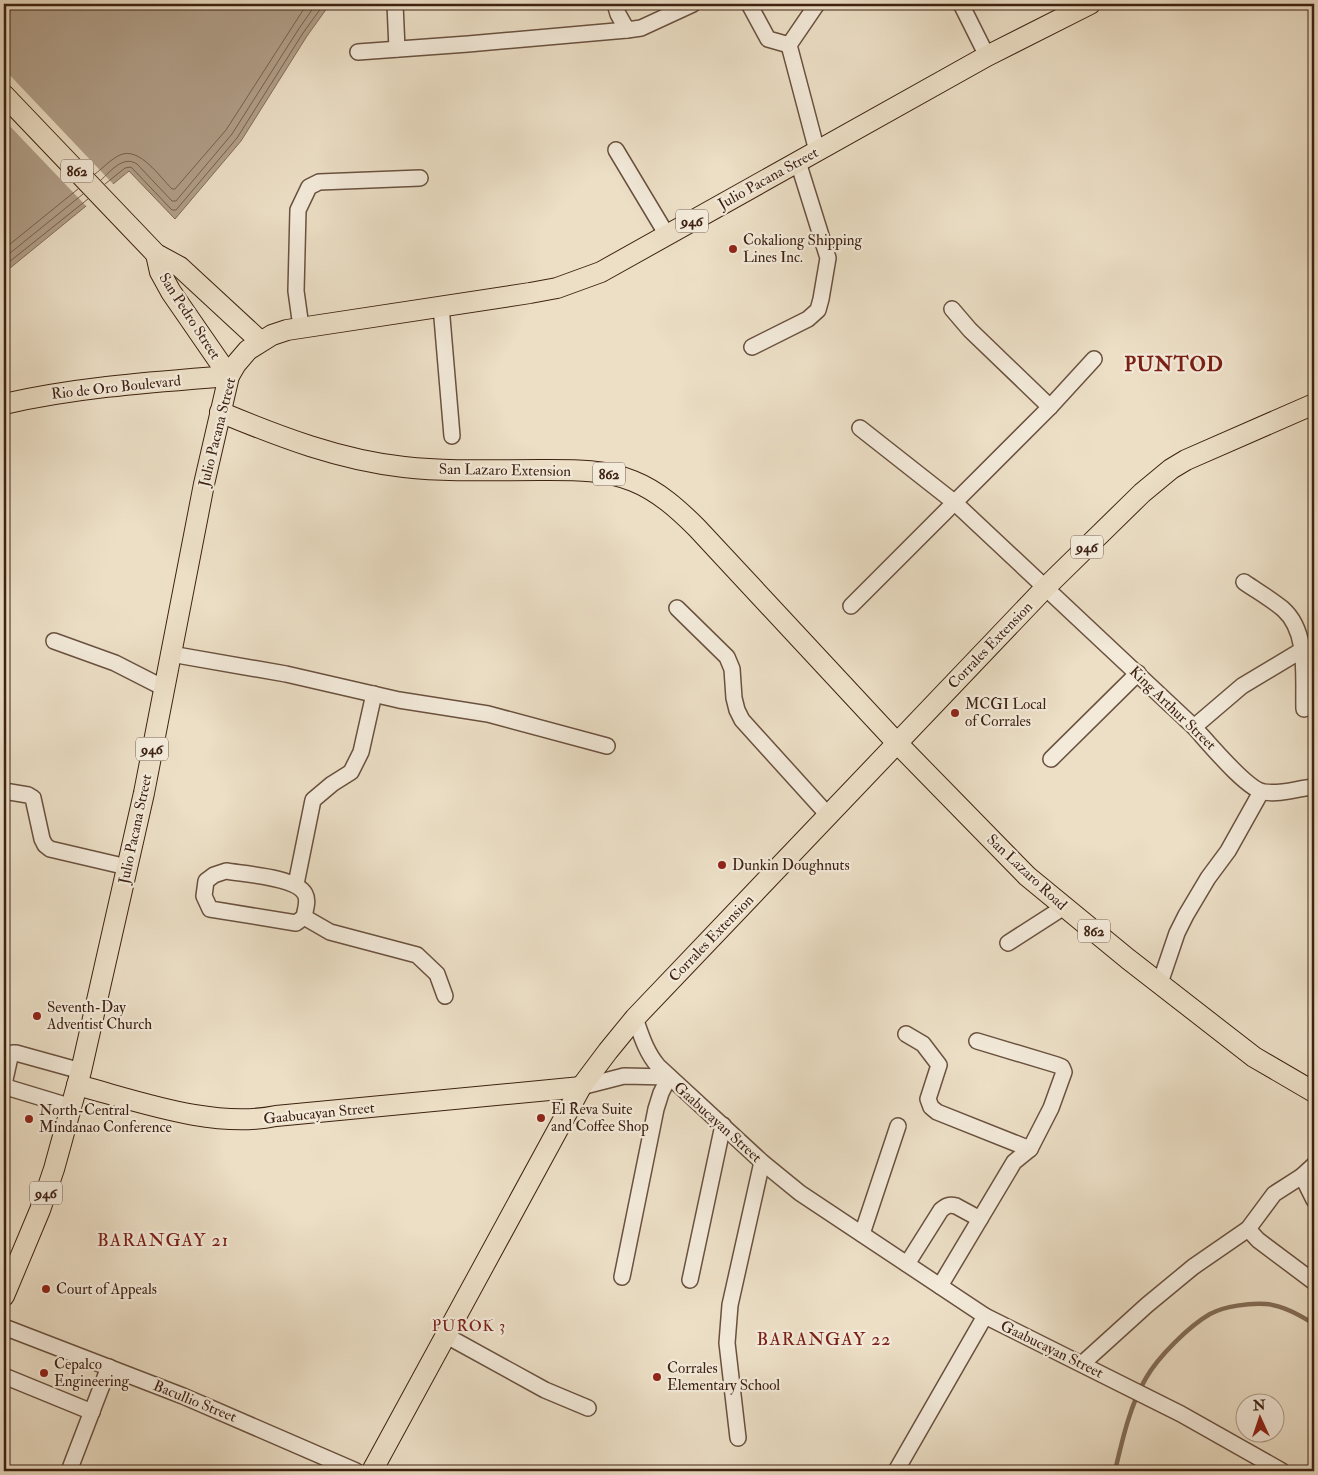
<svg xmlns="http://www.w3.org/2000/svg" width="1318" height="1475" font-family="'IM FELL Double Pica',serif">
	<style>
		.water { fill: #b19f89; stroke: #836d59 }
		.pier { fill: #ecdfc6 }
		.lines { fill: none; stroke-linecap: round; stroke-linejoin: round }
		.shore { stroke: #78604e; stroke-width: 1 }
		.stream { stroke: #836d59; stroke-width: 4.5 }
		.minor-casing { stroke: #6a513f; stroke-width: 18 }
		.major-casing { stroke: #3e2212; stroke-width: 22 }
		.minor { stroke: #f3eada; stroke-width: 15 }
		.major { stroke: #ecdfc6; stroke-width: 20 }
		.poi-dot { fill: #8f2418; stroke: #f3eada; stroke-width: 2 }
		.labels { text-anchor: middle; stroke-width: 4.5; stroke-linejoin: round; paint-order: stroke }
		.shield { fill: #f3eada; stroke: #745e4e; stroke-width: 1 }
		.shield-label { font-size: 14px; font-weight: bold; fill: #3e2212 }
		.street-label { font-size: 15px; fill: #3e2212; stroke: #f3eada }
		.poi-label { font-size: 15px; fill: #3e2212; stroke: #f3eada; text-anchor: start }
		.neighbourhood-label { font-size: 16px; letter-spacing: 1px; fill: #7a1f14; stroke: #f3eada }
		.quarter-label { font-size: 18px; letter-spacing: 1px; fill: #7a1f14; stroke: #f3eada }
		.district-label { font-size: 20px; font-weight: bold; letter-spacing: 1px; fill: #7a1f14; stroke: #f3eada }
	</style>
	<rect width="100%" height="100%" fill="#ecdfc6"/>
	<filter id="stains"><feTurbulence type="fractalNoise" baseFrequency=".004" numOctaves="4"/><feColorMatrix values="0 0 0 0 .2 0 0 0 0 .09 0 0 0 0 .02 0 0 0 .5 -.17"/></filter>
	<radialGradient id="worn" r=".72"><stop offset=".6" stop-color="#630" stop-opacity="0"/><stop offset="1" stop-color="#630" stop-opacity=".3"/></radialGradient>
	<path class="water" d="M4 4H330L307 36 241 141 175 219 129 171 4 273Z"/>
	<path class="pier" d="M4 69 115 186 88 208 4 120Z"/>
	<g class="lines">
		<g class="shore">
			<path d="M95 174C103 168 111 159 120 155 139 146 160 177 172 189H175L226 130 307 4"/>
			<path d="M101 180C111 171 123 155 137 164L172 201H176L232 134 298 30 316 4"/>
			<path d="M105 184 125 168 131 167 172 210H176L237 138 303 33 324 4"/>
			<path d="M4 249 78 189"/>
			<path d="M4 258 83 194"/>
			<path d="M4 266 88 199"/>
		</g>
		<path class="stream" d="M1115 1471C1122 1441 1130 1405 1146 1378 1158 1357 1189 1326 1210 1314 1225 1306 1249 1303 1266 1304 1283 1305 1300 1315 1314 1324"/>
		<defs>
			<g id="minor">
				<path d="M395 4 397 49"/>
				<path d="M615 4 618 14 627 30 641 28 693 4"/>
				<path d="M749 4 768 39 789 45"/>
				<path d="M817 4 789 45 817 151"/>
				<path d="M961 4 987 56"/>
				<path d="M358 52 468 44 627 30"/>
				<path d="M616 150 667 235"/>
				<path d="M441 306 452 436"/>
				<path d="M952 309 970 330 1050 407"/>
				<path d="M301 327 296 291 298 210 309 187 319 182 420 178"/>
				<path d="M752 347 808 319 818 310 821 299 828 258 798 162"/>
				<path d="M860 428 954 502 1194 727C1207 741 1247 790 1264 792 1281 795 1298 788 1314 787"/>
				<path d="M1244 582C1257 591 1271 599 1283 609 1309 632 1303 677 1304 709"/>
				<path d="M851 606 1050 407 1094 359"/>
				<path d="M677 608 727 657 732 669 734 698 737 710 742 720 828 815"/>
				<path d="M54 641 115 663 164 688"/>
				<path d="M171 654 286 674 399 700 488 714 607 746"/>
				<path d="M1194 727 1242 686 1302 650"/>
				<path d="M1051 759 1138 673"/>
				<path d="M4 791 28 795 33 798 42 839 45 845 50 849 127 867"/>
				<path d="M226 871C244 874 297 877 305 894 309 901 305 910 304 917L296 923 210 909 204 896 206 881 214 875Z"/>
				<path d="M296 884 313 800 332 784 351 772 361 752 374 694"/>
				<path d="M304 917 330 932 417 955 437 974 445 996"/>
				<path d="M1008 943 1064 907"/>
				<path d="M1160 983 1177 933 1186 915 1208 878 1228 851 1261 792"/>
				<path d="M635 1018C641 1035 646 1052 658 1066L762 1162 800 1193 985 1316 1181 1414 1282 1471"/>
				<path d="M906 1034 923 1044 939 1065 928 1099 931 1107 937 1112 1030 1149 1014 1162 940 1286"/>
				<path d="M977 1041 1057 1065 1062 1067 1064 1072 1051 1108 1030 1149"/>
				<path d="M4 1084 10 1057 13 1053H16L81 1071"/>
				<path d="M4 1085 6 1087 72 1107"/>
				<path d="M581 1087 624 1076 669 1077"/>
				<path d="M1314 1165 1302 1176 1314 1200"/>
				<path d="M1248 1229 1258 1240 1314 1282"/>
				<path d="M862 1234 898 1126"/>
				<path d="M907 1264 941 1210C946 1206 949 1204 956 1206L980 1219"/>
				<path d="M622 1277 656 1109 661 1093 669 1077"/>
				<path d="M690 1280 723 1125"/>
				<path d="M4 1327 183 1396 356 1471"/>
				<path d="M445 1335 545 1390 588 1408"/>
				<path d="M1083 1363 1147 1305 1193 1267 1248 1229 1274 1194 1302 1176"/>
				<path d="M4 1376 92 1412"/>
				<path d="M738 1438 727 1343 730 1305 762 1162"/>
				<path d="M69 1471 109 1367"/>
				<path d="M896 1471 985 1316"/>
			</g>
			<g id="major">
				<path d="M4 95 156 254 180 267 260 341"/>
				<path d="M156 254 160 272 171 292 229 376"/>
				<path d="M4 404C78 387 154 382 229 376"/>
				<path d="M220 412C280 437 340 460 404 467 449 472 495 470 540 470 572 470 603 469 633 481 658 491 678 509 697 528L897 743 1027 876 1128 959 1254 1057 1314 1092"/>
				<path d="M77 1085C138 1101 213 1129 276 1116L581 1087"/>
				<path d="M4 1296 40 1210 54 1169 81 1071 144 793 204 484 229 376 236 364 248 350 272 335 287 330 530 293 557 288 601 272 987 56 1090 4"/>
				<path d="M372 1471 581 1087 608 1051 635 1018 1045 588 1142 493 1171 469 1186 460 1314 404"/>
			</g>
		</defs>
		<use href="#minor" class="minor-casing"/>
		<use href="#major" class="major-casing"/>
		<use href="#minor" class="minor"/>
		<use href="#major" class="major"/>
	</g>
	<g class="poi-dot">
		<circle cx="733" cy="249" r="5"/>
		<circle cx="955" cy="713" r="5"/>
		<circle cx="722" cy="865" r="5"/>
		<circle cx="37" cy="1016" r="5"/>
		<circle cx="541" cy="1118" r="5"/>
		<circle cx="29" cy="1119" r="5"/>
		<circle cx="46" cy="1289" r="5"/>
		<circle cx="44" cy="1373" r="5"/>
		<circle cx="657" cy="1377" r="5"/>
	</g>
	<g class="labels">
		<g class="shield">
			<rect x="61" y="159.5" width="32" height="23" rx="4"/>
			<rect x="676" y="209.5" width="32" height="23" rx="4"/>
			<rect x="593" y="462.5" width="32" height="23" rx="4"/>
			<rect x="1071" y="535.5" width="32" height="23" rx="4"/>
			<rect x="136" y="737.5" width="32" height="23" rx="4"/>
			<rect x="1078" y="919.5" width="32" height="23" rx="4"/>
			<rect x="30" y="1181.5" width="32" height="23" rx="4"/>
		</g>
		<g class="shield-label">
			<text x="77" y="176">862</text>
			<text x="692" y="226">946</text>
			<text x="609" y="479">862</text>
			<text x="1087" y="552">946</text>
			<text x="152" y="754">946</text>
			<text x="1094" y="936">862</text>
			<text x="46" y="1198">946</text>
		</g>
		<g class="street-label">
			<text transform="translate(768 178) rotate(-29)" y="5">Julio Pacana Street</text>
			<text transform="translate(190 316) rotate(57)" y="5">San Pedro Street</text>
			<text transform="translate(116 387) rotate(-6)" y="5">Rio de Oro Boulevard</text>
			<text transform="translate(217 432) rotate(-76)" y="5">Julio Pacana Street</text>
			<text transform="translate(505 470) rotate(1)" y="5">San Lazaro Extension</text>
			<text transform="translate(990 645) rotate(-46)" y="5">Corrales Extension</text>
			<text transform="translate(1173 708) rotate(44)" y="5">King Arthur Street</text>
			<text transform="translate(135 829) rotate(-78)" y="5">Julio Pacana Street</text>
			<text transform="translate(1027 872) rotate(43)" y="5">San Lazaro Road</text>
			<text transform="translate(711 938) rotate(-46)" y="5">Corrales Extension</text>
			<text transform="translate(319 1113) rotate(-6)" y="5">Gaabucayan Street</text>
			<text transform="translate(718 1122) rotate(42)" y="5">Gaabucayan Street</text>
			<text transform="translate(1052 1349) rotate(26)" y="5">Gaabucayan Street</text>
			<text transform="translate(195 1401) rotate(22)" y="5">Bacullio Street</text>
		</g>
		<g class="poi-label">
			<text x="743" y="245">Cokaliong Shipping<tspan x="743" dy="17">Lines Inc.</tspan></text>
			<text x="965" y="709">MCGI Local<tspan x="965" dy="17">of Corrales</tspan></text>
			<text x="732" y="870">Dunkin Doughnuts</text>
			<text x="47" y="1012">Seventh-Day<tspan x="47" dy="17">Adventist Church</tspan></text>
			<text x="551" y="1114">El Reva Suite<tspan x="551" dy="17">and Coffee Shop</tspan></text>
			<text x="39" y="1115">North-Central<tspan x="39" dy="17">Mindanao Conference</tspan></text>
			<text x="56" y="1294">Court of Appeals</text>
			<text x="54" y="1369">Cepalco<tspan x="54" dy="17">Engineering</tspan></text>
			<text x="667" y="1373">Corrales<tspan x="667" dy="17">Elementary School</tspan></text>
		</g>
		<g class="neighbourhood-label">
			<text x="469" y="1331">PUROK 3</text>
		</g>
		<g class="quarter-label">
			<text x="163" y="1246">BARANGAY 21</text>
			<text x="824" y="1345">BARANGAY 22</text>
		</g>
		<g class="district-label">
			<text x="1174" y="371">PUNTOD</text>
		</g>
	</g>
	<rect width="1318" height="1475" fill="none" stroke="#ecdfc6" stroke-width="20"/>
	<rect x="5" y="5" width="1308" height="1465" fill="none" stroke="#3e2212" stroke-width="2.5"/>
	<rect x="10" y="10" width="1298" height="1455" fill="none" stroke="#3e2212"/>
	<g transform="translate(1260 1418) rotate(357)"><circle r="24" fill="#f3eada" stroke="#ab9a8a"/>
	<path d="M0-4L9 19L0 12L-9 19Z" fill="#8f2418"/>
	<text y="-8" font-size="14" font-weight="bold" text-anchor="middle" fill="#3e2212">N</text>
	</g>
	<rect width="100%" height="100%" filter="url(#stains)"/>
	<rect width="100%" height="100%" fill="url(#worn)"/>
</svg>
